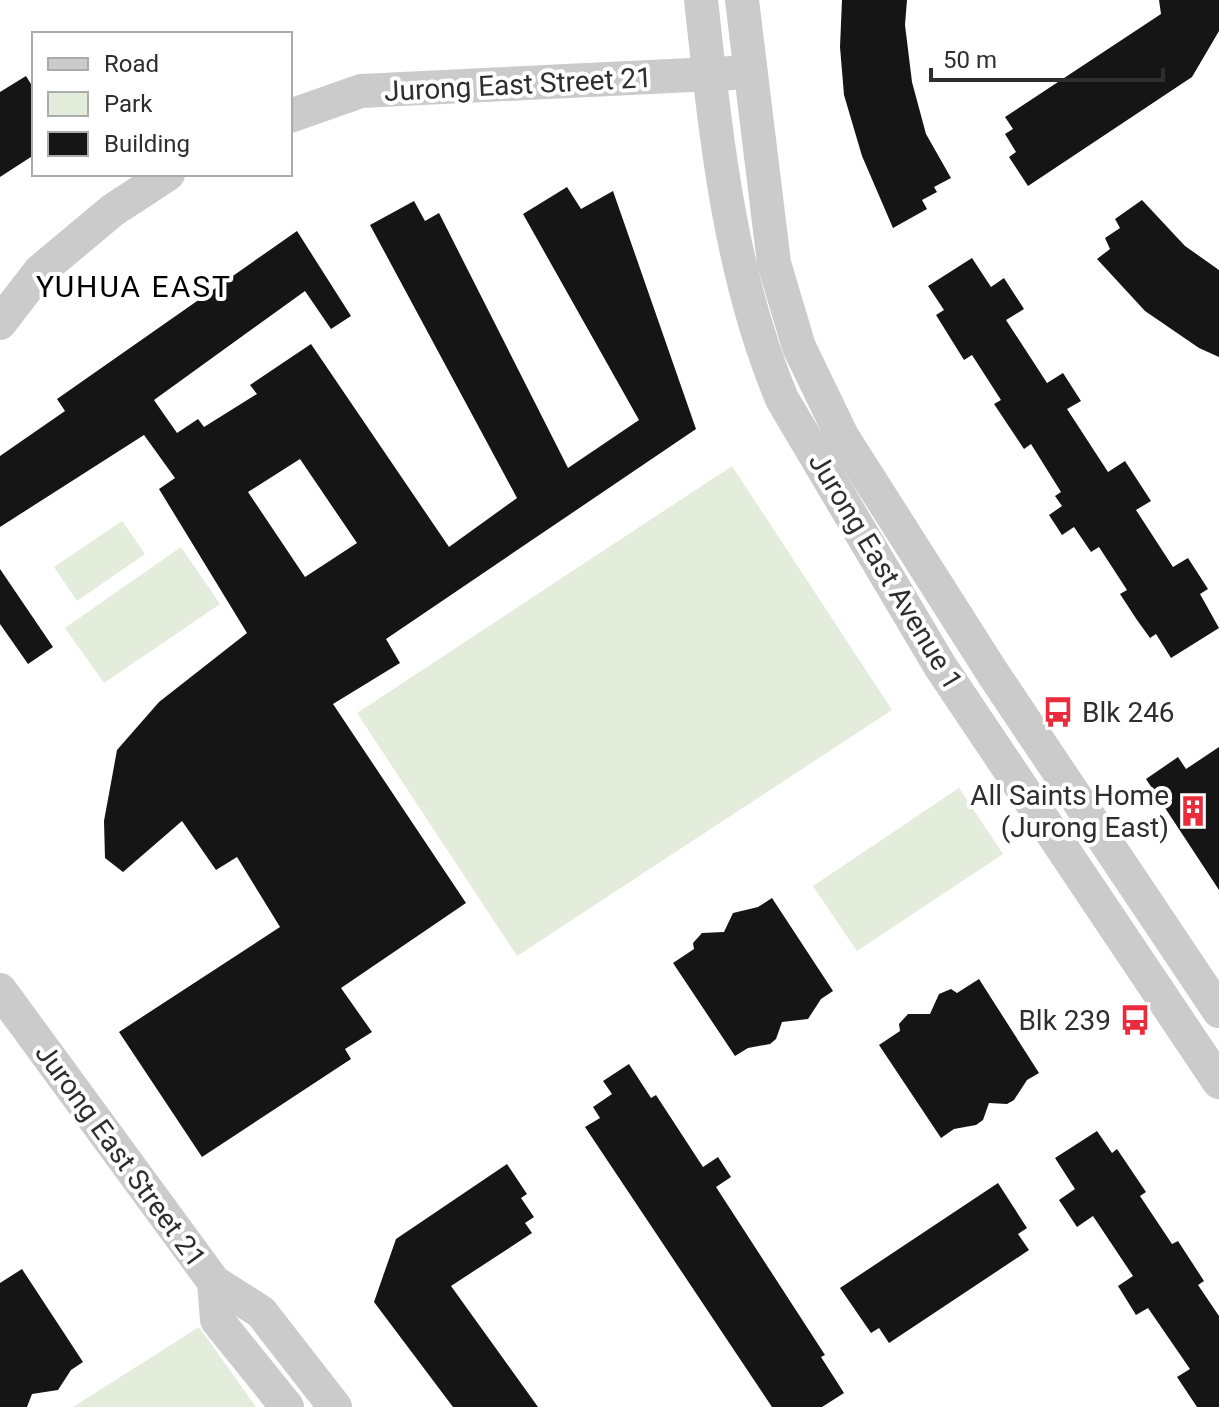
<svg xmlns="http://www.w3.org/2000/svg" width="1219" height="1407" font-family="Roboto,sans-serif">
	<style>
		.green { fill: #e4ecdb }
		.building { fill: #151515; fill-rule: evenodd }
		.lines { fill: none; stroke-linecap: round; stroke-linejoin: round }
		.minor { stroke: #cbcbcb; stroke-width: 34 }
		.labels { text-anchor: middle; stroke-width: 8; stroke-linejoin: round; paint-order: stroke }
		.street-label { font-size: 28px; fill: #2e2e2e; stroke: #fff }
		.poi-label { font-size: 28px; fill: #2e2e2e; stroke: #fff; text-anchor: end }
		.neighbourhood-label { font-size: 30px; letter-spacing: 2px; fill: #000; stroke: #fff }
	</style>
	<rect width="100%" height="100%" fill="#fff"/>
	<g class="green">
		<path d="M732 466 892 710 517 956 357 713Z"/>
		<path d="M122 521 145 554 77 601 54 567Z"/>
		<path d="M181 547 220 604 104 683 65 628Z"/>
		<path d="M959 788 1003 854 857 951 813 886Z"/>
		<path d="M199 1327 256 1407H73Z"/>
	</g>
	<g class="building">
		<path d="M842 0H907L905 25 912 82 926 134 951 178 934 187 937 192 922 200 927 209 893 228 862 156 844 95 840 47Z"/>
		<path d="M1159 0H1219V31L1192 77 1028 186 1009 157 1016 152 1005 134 1013 129 1005 117 1161 14Z"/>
		<path d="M26 76 34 89V155L0 177V92Z"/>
		<path d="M567 187 581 209 613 191 696 429 386 639 400 663 333 704 466 903 341 988 372 1032 345 1049 351 1059 202 1157 119 1032 280 927 237 857 216 870 182 821 123 872 105 858 104 821 117 750 159 702 247 633 159 489 175 478 144 435 0 527V456L65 411 57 399 297 231 351 316 331 329 305 291 154 400 177 433 198 419 204 427 257 394 250 385 311 344 449 547 517 498 370 225 414 201 425 221 439 213 568 468 639 420 523 214ZM300 459 357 543 305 577 248 492Z"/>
		<path d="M1142 200 1185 246 1219 270V357L1199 348 1145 311 1097 259 1110 249 1105 238 1120 228 1115 219Z"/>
		<path d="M972 258 991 287 1004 278 1024 309 1006 320 1047 383 1063 373 1081 401 1067 409 1108 472 1125 461 1151 501 1136 510 1173 567 1188 558 1208 589 1200 594 1219 628 1171 658 1156 634 1150 638 1137 620 1120 594 1127 590 1099 547 1091 552 1074 527 1062 535 1049 515 1062 506 1055 496 1061 492 1031 444 1024 449 994 404 1001 400 972 355 964 360 936 315 944 310 928 286Z"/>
		<path d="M0 569 53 647 28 664 0 624Z"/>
		<path d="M1219 747V890L1146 779 1178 757 1186 769Z"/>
		<path d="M772 898 833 991 821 999 808 1019 782 1022 776 1039 770 1044 748 1048 735 1056 673 963 694 949 693 943 702 933 724 932 733 913 758 907Z"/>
		<path d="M979 979 1039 1073 1027 1080 1014 1100 1007 1104 989 1103 983 1120 976 1125 954 1129 941 1138 879 1045 900 1031 899 1024 908 1014H930L939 994 951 989 957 993Z"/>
		<path d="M629 1064 651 1098 656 1095 703 1167 718 1157 731 1177 716 1187 825 1355 821 1357 844 1393 822 1407H772L585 1127 600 1118 593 1107 612 1094 603 1081Z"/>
		<path d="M1097 1131 1112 1153 1117 1149 1146 1192 1140 1196 1172 1244 1178 1241 1204 1281 1198 1285 1219 1316V1407H1197L1177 1377 1190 1369 1148 1308 1136 1315 1118 1286 1133 1276 1093 1216 1077 1227 1059 1200 1075 1189 1055 1158Z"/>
		<path d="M507 1164 527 1194 521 1198 534 1217 525 1223 532 1233 451 1286 538 1407H453L374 1302 396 1239Z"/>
		<path d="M998 1183 1027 1228 1018 1234 1029 1250 889 1343 879 1328 871 1333 840 1288Z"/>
		<path d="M22 1269 83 1362 71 1370 58 1390 32 1394 27 1407H0V1283Z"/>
	</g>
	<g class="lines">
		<g class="minor">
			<path d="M701 0C716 136 729 272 782 399L940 666 1219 1082"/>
			<path d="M742 0 774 263 799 347 842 436 992 672 1219 1011"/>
			<path d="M290 116 361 91 733 73"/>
			<path d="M0 323 40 271 113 210 168 174"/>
			<path d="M0 990 214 1282 261 1312 335 1407"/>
			<path d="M214 1282 217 1320 287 1407"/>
		</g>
	</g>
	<defs>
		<symbol id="bus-bare" viewBox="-9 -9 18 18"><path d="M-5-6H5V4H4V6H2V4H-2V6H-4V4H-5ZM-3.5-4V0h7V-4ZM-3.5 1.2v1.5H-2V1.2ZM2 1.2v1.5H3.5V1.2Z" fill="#ea2b3b" stroke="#fff" stroke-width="2.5" paint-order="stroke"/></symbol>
		<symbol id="building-bare" viewBox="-9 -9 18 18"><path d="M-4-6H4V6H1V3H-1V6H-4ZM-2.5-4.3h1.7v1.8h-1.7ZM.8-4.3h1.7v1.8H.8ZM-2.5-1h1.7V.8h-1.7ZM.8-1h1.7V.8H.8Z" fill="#ea2b3b" stroke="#fff" stroke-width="2.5" paint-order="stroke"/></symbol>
	</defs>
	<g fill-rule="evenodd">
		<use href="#bus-bare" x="1036" y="690" width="44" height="44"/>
		<use href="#building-bare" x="1171" y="789" width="44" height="44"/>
		<use href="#bus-bare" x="1113" y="998" width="44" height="44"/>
	</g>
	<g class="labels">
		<g class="street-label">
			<text transform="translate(518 84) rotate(-3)" y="10">Jurong East Street 21</text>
			<text transform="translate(886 571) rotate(59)" y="10">Jurong East Avenue 1</text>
			<text transform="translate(121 1155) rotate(54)" y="10">Jurong East Street 21</text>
		</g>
		<g class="poi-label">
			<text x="1082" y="722" text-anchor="start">Blk 246</text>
			<text x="1169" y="805">All Saints Home<tspan x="1169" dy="32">(Jurong East)</tspan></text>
			<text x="1111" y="1030">Blk 239</text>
		</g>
		<g class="neighbourhood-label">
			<text x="134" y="297">YUHUA EAST</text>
		</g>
	</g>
	<rect x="32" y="32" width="260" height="144" fill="#ffffff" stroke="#ababab" stroke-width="2"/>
	<rect x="48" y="58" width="40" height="12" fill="#cbcbcb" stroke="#ababab" stroke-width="2"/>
	<text x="104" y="72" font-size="24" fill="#2e2e2e">Road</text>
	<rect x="48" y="92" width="40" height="24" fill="#e4ecdb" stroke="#ababab" stroke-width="2"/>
	<text x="104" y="112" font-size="24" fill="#2e2e2e">Park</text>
	<rect x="48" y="132" width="40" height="24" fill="#151515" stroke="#ababab" stroke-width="2"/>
	<text x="104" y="152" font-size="24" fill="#2e2e2e">Building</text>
	<path d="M931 68v12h232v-12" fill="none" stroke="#2e2e2e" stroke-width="4"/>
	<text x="943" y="68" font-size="24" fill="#2e2e2e" stroke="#ffffff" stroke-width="6" paint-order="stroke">50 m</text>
</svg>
